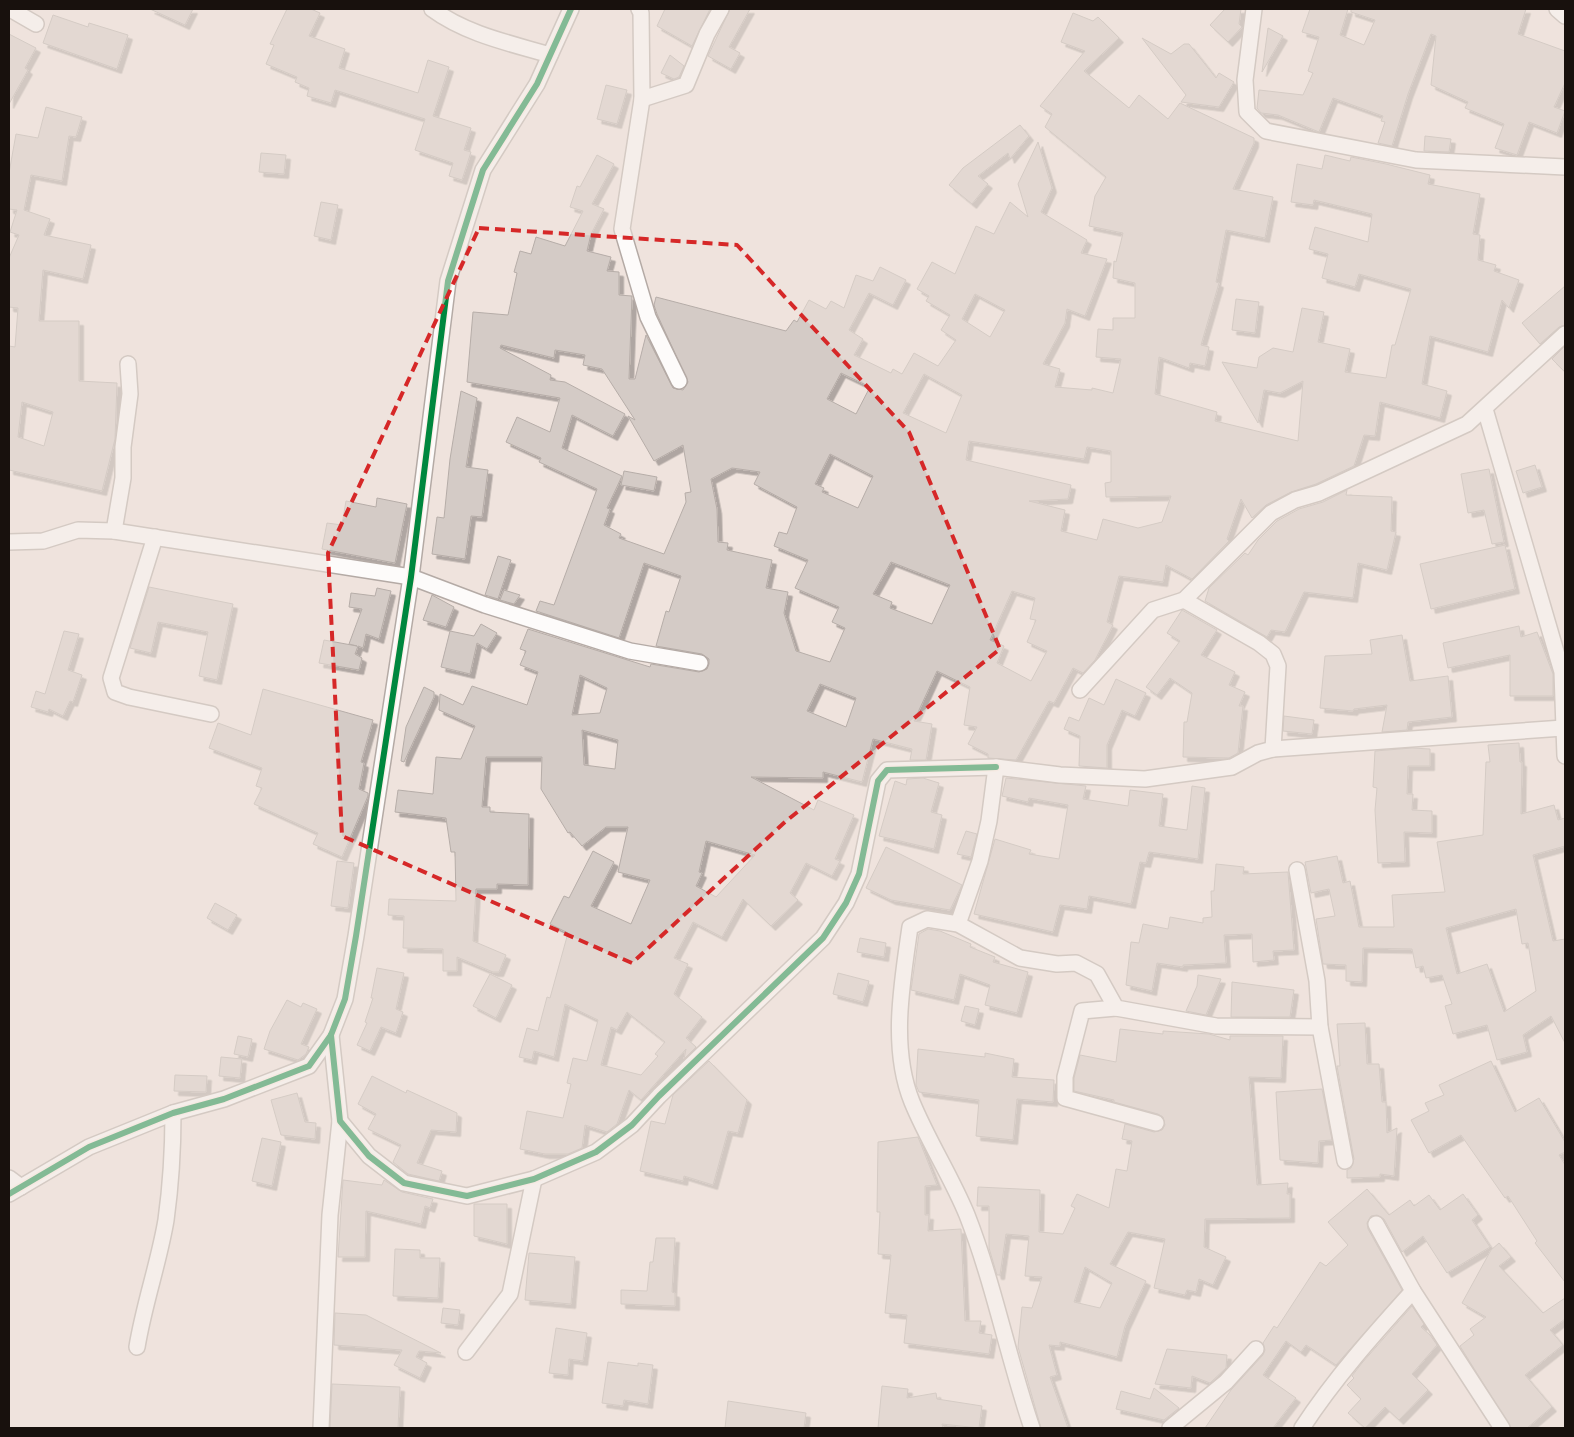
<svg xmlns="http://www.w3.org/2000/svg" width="1574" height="1437" font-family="'Playfair Display',serif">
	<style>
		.building { fill: #d4cbc6; stroke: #b6ada8; fill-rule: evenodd; filter: url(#shadow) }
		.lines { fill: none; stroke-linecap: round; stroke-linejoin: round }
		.street-casing { stroke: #b4aaa5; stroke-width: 18 }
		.street { stroke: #fdfbfa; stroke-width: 15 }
		.cycleway-casing { stroke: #fef0e9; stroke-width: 9 }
		.cycleway { stroke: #00873e; stroke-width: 6 }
		.marked { fill: none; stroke: #d62828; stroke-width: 4; stroke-dasharray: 10 6; stroke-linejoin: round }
	</style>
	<defs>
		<filter id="shadow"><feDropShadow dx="4.5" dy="4.5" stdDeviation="0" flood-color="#0004"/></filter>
	</defs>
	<rect width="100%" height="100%" fill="#efe3dd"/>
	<g class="building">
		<path d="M150 9H193L185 25Z"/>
		<path d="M287 9H311L320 13 309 36 345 49 339 68 418 93 428 60 449 67 433 116 471 128 464 150 471 152 462 180 449 176 453 163 415 150 425 119 335 90 331 103 307 96 309 88 295 82 297 77 266 64 274 45 270 44Z"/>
		<path d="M665 9H710L692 46 657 26Z"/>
		<path d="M730 9H750L729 47 740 53 731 69 708 56Z"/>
		<path d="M1225 9H1241L1239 24 1242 27 1228 42 1210 25Z"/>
		<path d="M1310 9H1348L1340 35 1364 45 1375 20 1351 12V9H1526L1518 34 1565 51V83L1554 107 1565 111 1557 133 1529 122 1517 155 1495 148 1504 124 1465 108 1468 102 1431 85 1436 36 1431 34 1408 94 1392 146 1378 143 1385 122 1381 121 1383 116 1333 98 1319 132 1278 115 1261 113 1257 108 1259 90 1303 95 1313 73 1308 71 1319 37 1302 32Z"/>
		<path d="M1073 13 1093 21 1098 17 1119 38 1084 71 1129 108 1139 95 1168 119 1180 103 1254 138V143L1233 189 1273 197 1265 238 1226 230 1216 282 1219 283 1201 345 1209 347 1205 366 1190 363 1189 368 1159 357 1155 394 1217 412 1215 421 1298 441 1303 381 1280 393 1264 390 1258 423 1222 362 1257 368 1259 357 1273 348 1293 352 1302 308 1324 312 1318 342 1350 349 1345 372 1386 378 1392 345H1395L1411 289 1359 274 1355 287 1322 278 1328 254 1309 249 1315 227 1368 242 1372 214 1314 200 1313 205 1291 202 1297 164 1322 169 1325 155 1350 161 1351 157 1386 164 1430 175 1428 184 1480 194 1473 234 1480 235 1478 260 1496 265 1494 271 1519 280 1509 308 1502 300 1488 352 1430 336 1422 384 1447 391 1440 418 1380 402 1375 436 1364 435 1354 466 1316 484 1291 492 1266 505 1252 518 1241 499 1227 539 1229 541 1192 579 1166 565 1163 582 1119 576 1107 622 1113 625 1095 660 1083 673 1073 668 1054 703 1049 701 1016 760 988 758V754L968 744 977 727 964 725 970 687 937 671 914 721 932 724 926 760H910L912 749 873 739 862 782 823 772V778L751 777 814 810 818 800 854 815 835 859 840 861 832 876 806 863 790 893 798 900 771 926 743 899 722 937 693 922 674 958 688 964 674 994 702 1017 686 1038 696 1047 684 1059 686 1049 641 1100 629 1090 617 1124 607 1132 585 1125 582 1148 568 1154H545L520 1149 527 1111 563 1118 571 1084 567 1083 573 1058 587 1061 598 1020 565 1004 554 1057 534 1051 532 1060 519 1057 527 1028 538 1031 547 997 550 998 568 933 550 924 564 896 569 898 593 851 614 862 591 906 631 924 650 880 618 872 628 827H606L582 846 570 832 568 833 541 789 542 757H486L482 807H490V812L529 814 528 885 497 884V889H476L473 941 506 955 499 972H493L457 957V971H443V949L403 948 404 916 388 915 389 899 456 901 455 852H451L446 818 395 812 398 790 433 794 436 757 461 759 475 726 439 710 440 694 463 705 472 686 527 705 538 672 520 665 526 651 520 649 528 629 650 667 651 664 699 672 707 669 709 664V659L702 654 656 646 666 611 669 612 681 576 644 563 619 638 536 611 540 601 554 605 597 489 539 462 541 458 506 442 517 417 550 432 560 398 467 382 473 312 508 315 517 273 514 272 520 251 531 254 536 237 565 246 583 211 570 207 577 186 580 187 597 155 614 164 592 204 604 209 591 234 587 251 611 257 607 271 619 272V295L632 296 629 379H635L646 335 673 388 683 390 688 382 657 314 654 305 656 297 786 331 794 320 797 322 809 300 826 309 831 301 844 308 856 275 873 281 880 267 906 280 893 305 869 293 849 330 863 339 854 355 891 373 893 369 902 374 914 353 938 366 956 340 941 330 950 315 926 301 929 296 917 289 932 262 955 274 976 226 994 234 1010 202 1028 217 1018 184 1038 142 1052 188 1041 212 1087 240 1081 253 1107 259 1085 316 1067 309 1065 323 1043 364 1060 369 1055 387 1092 390V388L1113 393 1121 359 1096 357 1098 329 1113 330V318H1135V283L1113 278 1114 261 1116 262 1123 233 1089 226 1095 196 1106 177 1045 127 1052 114 1040 106 1085 51 1061 42ZM975 294 1005 310 990 337 962 319ZM501 345 554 358 555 350 585 355 583 365 602 369 635 420 628 416 654 461 683 445 691 492 685 493 686 502 664 554 619 538 621 534 604 525 610 509 607 508 622 476 562 448 572 415 613 436 625 414 565 382 550 380 551 375 500 348ZM841 373 870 387 856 414 827 399ZM924 374 962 395 946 433 903 413ZM969 441 1084 459 1087 447 1111 451V482L1105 483 1106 497 1171 496 1162 522 1138 528 1103 519 1097 540 1061 531 1065 510 1029 501 1068 499 1071 485 966 460ZM830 454 873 476 858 508 822 492 824 488 815 484ZM732 468 760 472 754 484 797 507 787 534 779 532 774 546 808 560 795 588 839 607 832 622 845 628 830 662 796 651 784 613 788 592 766 588 772 560 727 550 728 543 718 542 717 509 711 479ZM891 562 950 585 932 624 890 608 892 602 873 594ZM1012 591 1035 598 1030 619 1036 620 1027 642 1047 651 1031 681 997 663 1004 646 990 640ZM580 675 607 688 600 713 572 715ZM820 684 856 698 846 727 807 711ZM582 730 618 740 615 769 584 765ZM706 841 755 855 716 897 696 886 702 873 699 872ZM627 1012 665 1042 655 1054 658 1056 641 1075 601 1065 611 1027 617 1030Z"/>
		<path d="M53 15 88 27 89 23 128 35 117 69 43 43Z"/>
		<path d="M1268 28 1283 36 1262 72Z"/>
		<path d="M9 34 36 48 25 68 28 70 9 104Z"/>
		<path d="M1142 38 1171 54 1184 44H1189L1216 78 1219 73 1234 82 1219 107 1181 102 1186 95Z"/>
		<path d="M670 55 684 66 679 77 674 79 661 73Z"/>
		<path d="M606 85 627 90 617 124 597 119Z"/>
		<path d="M46 107 82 117 76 137 69 136 62 181 31 175 24 210 50 219 44 235 91 245 83 279 43 270 39 321H79V381L117 383 115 439 102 491 9 470V346L15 347 18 308 9 307V258L19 235 10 232 17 210 9 209V173L16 134 38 138ZM22 402 53 412 44 446 18 437Z"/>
		<path d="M1020 125 1029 136 1010 159 1008 153 978 176 988 184 972 204 949 185 963 168Z"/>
		<path d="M1425 136 1451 139 1449 152 1424 151Z"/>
		<path d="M261 153 286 155 284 174 259 172Z"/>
		<path d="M321 202 338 205 331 240 314 236Z"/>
		<path d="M1565 286V325L1559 327 1540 344 1522 323Z"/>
		<path d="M1236 299 1259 302 1255 333 1232 330Z"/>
		<path d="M1565 346V372L1552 359Z"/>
		<path d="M461 391 477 398 466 467 488 470 482 517 471 516 465 559 432 554 437 517 444 518 450 459Z"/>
		<path d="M1535 465 1542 487 1523 493 1516 471Z"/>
		<path d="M1489 469 1504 542 1492 544 1484 510 1468 513 1461 474Z"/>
		<path d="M624 471 657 477 654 491 621 485Z"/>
		<path d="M1347 490 1346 495 1392 497 1391 531 1396 532 1387 570 1358 563 1353 598 1304 592 1285 632 1271 630 1267 637 1205 601 1209 588 1245 553 1248 555 1258 540 1277 521 1299 509 1323 502Z"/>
		<path d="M377 498 407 504 395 563 322 549 327 523 342 525 346 501 376 507Z"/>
		<path d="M1505 545 1515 589 1431 609 1420 564Z"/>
		<path d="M498 556 511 560 498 599 485 595Z"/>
		<path d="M149 587 233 604 217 680 199 676 208 632 158 622 151 653 130 648Z"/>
		<path d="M377 588 391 591 379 639 366 634 363 648 358 646 355 654 362 658 359 670 319 663 324 640 357 646 349 644 362 609 349 607 351 593 375 596Z"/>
		<path d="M504 590 520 595 514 604 500 600Z"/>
		<path d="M432 595 454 607 446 627 423 620Z"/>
		<path d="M1182 610 1217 630 1201 655 1235 672 1229 685 1245 692 1239 706H1243L1238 753 1229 758 1183 757 1184 722H1187L1192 693 1170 678 1157 695 1146 687 1180 641 1167 633Z"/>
		<path d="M481 624 497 633 487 649 477 643 470 674 441 667 450 631 474 636Z"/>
		<path d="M1519 626 1521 637 1537 632 1553 674V696H1510V655L1448 668 1443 643Z"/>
		<path d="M64 631 79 634 68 670 82 675 73 702 70 701 63 716 49 709 48 712 31 707 36 691 45 694Z"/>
		<path d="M1402 635 1410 681 1448 676 1452 717 1408 722 1407 730 1382 732 1387 705 1354 709 1353 711 1320 708 1325 656 1372 654 1370 640Z"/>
		<path d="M1116 679 1146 693 1135 716 1122 710 1107 745V768L1079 766 1080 736 1064 729 1069 717 1079 721 1089 698 1104 705Z"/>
		<path d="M424 687 434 692V697L404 762 401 761 406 727Z"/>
		<path d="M263 689 373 720 361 762 364 763 359 789 368 793V796L342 857 313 844 318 833 254 804 262 788 256 786 262 768 209 748 218 723 251 735Z"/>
		<path d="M1284 716 1314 720 1312 734 1283 731Z"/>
		<path d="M1519 743 1520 762H1522L1521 814 1554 805 1558 820 1565 818V846L1533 855 1553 941 1565 939V1043L1551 1016 1523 1035 1527 1052 1497 1060 1487 1025 1453 1034 1445 1006 1452 1004 1442 975 1426 978 1423 966 1416 968 1412 949 1363 948 1362 982 1346 981V965L1323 964 1316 919 1335 916 1329 889 1311 893 1305 862 1337 856 1343 883 1350 881 1359 927H1394L1392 895 1445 892 1437 842 1483 835 1486 762H1490L1488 745ZM1516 909 1522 944 1528 943 1536 991 1504 1012 1487 964 1457 974 1446 928Z"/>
		<path d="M1412 748 1430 749V766H1408L1407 794H1413L1412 810 1432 811V833L1404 832 1405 862 1378 863 1375 810 1377 788 1373 787 1375 751Z"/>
		<path d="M923 778 939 783 931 812 942 815 934 849 879 836 895 781 906 785 907 779Z"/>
		<path d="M1006 778 1086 786 1083 799 1128 806 1130 790 1163 794 1159 826 1187 830 1192 786 1205 788 1198 859 1149 852 1146 863 1140 862 1131 904 1089 896 1087 909 1060 905 1053 932 974 914 995 839 1031 850 1029 854 1059 859 1068 805 1029 798 1028 802 1002 796Z"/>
		<path d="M966 831 977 834 971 857 957 854Z"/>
		<path d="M886 847 962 885 950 910 891 900 866 888Z"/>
		<path d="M337 861 354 863 348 908 331 906Z"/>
		<path d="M1216 864 1244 867 1243 874 1288 872 1294 950 1273 951 1274 960 1253 962 1252 934 1224 935 1226 963 1183 965V967L1157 963 1152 991 1126 985 1131 942 1139 943 1143 924 1168 929 1170 917 1203 923V918L1212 917 1211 891H1214Z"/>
		<path d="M215 903 237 915 228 930 207 918Z"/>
		<path d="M928 929 940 931 971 944 970 947 995 957 993 962 1028 972 1017 1013 985 1005 990 985 960 974 954 1000 911 990 919 934Z"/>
		<path d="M860 938 886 943 884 957 857 952Z"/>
		<path d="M377 968 404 973 396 1009 403 1012 396 1033 381 1027 370 1051 357 1045 367 1023 365 1022 373 998H371Z"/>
		<path d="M838 973 869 981 863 1002 833 994Z"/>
		<path d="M490 974 512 985 496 1018 473 1006Z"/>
		<path d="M1198 975 1221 979 1206 1015 1186 1011 1197 986Z"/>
		<path d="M1232 982 1294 990 1290 1017H1231Z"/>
		<path d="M287 1000 301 1007 303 1003 317 1009 301 1044 309 1047 306 1054 298 1060 264 1049 270 1031Z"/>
		<path d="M965 1006 979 1009 975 1025 961 1021Z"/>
		<path d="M1365 1023 1367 1064H1379L1382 1102H1386L1387 1133 1397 1128 1394 1176 1380 1174V1177L1347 1178V1170L1351 1168 1354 1159 1337 1066H1340L1337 1024Z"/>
		<path d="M1120 1029 1163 1034V1031L1209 1034 1230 1040V1036H1283L1281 1078 1249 1077 1257 1185 1288 1183 1287 1194H1290V1218L1205 1219 1204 1247 1226 1257 1213 1285 1199 1279 1196 1292 1187 1290 1185 1295 1154 1288 1165 1239 1128 1232 1110 1264 1146 1281 1125 1326 1117 1357 1060 1342V1346L1049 1345 1057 1375 1050 1377 1068 1428H1041L1018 1347 1022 1307 1032 1308 1042 1277 1025 1276 1029 1236 1006 1234 1000 1275H997L989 1248V1206H977L978 1187 1040 1190 1039 1232 1063 1234 1075 1208 1071 1206 1077 1194 1109 1208 1116 1169 1127 1171 1132 1141 1122 1139 1125 1124 1154 1132 1162 1130 1165 1125 1163 1117 1158 1114 1114 1102V1100L1074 1091V1078L1080 1055 1116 1062ZM1085 1267 1112 1283 1100 1308 1074 1302Z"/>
		<path d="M238 1036 252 1039 248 1057 234 1054Z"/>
		<path d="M918 1049 985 1057V1053L1014 1059 1012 1077 1054 1080 1053 1102 1017 1099 1013 1140 976 1136 979 1100 919 1092 916 1085Z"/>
		<path d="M221 1057 242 1059 240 1078 219 1076Z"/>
		<path d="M709 1061 747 1100 738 1133 728 1131 713 1185 684 1176 683 1181 640 1171 651 1121 665 1124 673 1095Z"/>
		<path d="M1491 1061 1515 1112 1539 1098 1565 1142V1152L1559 1155 1565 1165V1282L1535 1243 1537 1241 1508 1196 1505 1198 1461 1135 1429 1153 1411 1120 1429 1111 1425 1103 1444 1095 1439 1085Z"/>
		<path d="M175 1075 207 1076 206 1092 174 1091Z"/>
		<path d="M372 1076 406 1093 407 1090 457 1113 456 1132 431 1130 417 1163 442 1171 439 1181 408 1174 393 1162 401 1145 368 1129 376 1114 358 1104Z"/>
		<path d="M1322 1089 1332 1140 1319 1141 1318 1163 1280 1160 1276 1092Z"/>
		<path d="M297 1093 305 1122 316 1123 315 1139 281 1135 271 1100Z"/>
		<path d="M918 1137 937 1185 925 1186V1215H929L928 1231 961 1229 965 1321H981L979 1333 992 1335 989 1354 904 1343 907 1315 885 1313 891 1255 878 1254 880 1212H877L878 1142Z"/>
		<path d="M262 1138 281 1142 272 1186 252 1181Z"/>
		<path d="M343 1180 382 1185 384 1180 402 1192 433 1199 430 1208 425 1206 421 1224 366 1211 365 1257H338Z"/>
		<path d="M1367 1189 1389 1215 1410 1200 1414 1206 1429 1195 1440 1210 1463 1194 1478 1215 1472 1220 1490 1247 1447 1273 1423 1236 1402 1252 1384 1219 1377 1215 1371 1216 1367 1223 1368 1229 1402 1290 1336 1365 1306 1345 1301 1352 1286 1341 1263 1375 1296 1398 1273 1428H1205L1231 1390 1263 1355 1265 1350 1263 1343 1274 1326 1277 1328 1320 1262 1326 1266 1348 1245 1328 1222Z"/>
		<path d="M474 1204H507V1244L474 1236Z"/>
		<path d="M656 1238H675L672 1292 675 1293V1306L621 1304V1290L647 1291 650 1262H653Z"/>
		<path d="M1499 1243 1511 1257 1499 1266 1543 1313 1565 1298V1319L1550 1330 1563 1345 1525 1375 1552 1407 1527 1428H1511L1460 1346 1474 1335 1470 1329 1486 1317 1462 1303 1491 1250Z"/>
		<path d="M395 1249 420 1250V1258H440L438 1298 393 1296Z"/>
		<path d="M529 1253 575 1257 571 1304 525 1300Z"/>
		<path d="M1412 1306 1424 1324 1421 1327 1430 1335 1437 1345 1412 1374 1428 1390 1399 1420 1385 1407 1365 1428 1348 1413 1361 1399 1347 1385 1354 1378 1352 1376 1362 1363Z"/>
		<path d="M443 1308 460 1310 458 1325 441 1323Z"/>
		<path d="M335 1313 366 1315 441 1353 419 1351 416 1357 427 1363 420 1378 394 1365 402 1350 334 1345Z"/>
		<path d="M556 1328 587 1333 583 1361 569 1359 568 1375 549 1373Z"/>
		<path d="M1167 1349 1227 1355 1226 1368 1210 1383 1192 1376 1191 1388 1155 1384Z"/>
		<path d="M608 1362 638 1366V1363L653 1365 648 1404 624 1400 623 1406 602 1403Z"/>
		<path d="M332 1384 400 1387 398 1428H330Z"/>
		<path d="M882 1386 908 1389 907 1398 936 1393 937 1399 982 1406 979 1428 942 1424 943 1428H878Z"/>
		<path d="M1154 1388 1179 1408 1164 1420 1116 1409 1121 1391 1150 1399Z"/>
		<path d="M728 1401 806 1413 804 1428H725Z"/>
	</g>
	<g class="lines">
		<defs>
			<g id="street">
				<path d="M10 9 36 24"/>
				<path d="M432 9C466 34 509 43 550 55"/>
				<path d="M639 9 641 13 642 99 622 229 648 317 679 381"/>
				<path d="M1254 9 1245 80 1247 112 1266 131 1416 160 1565 167"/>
				<path d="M1557 9 1565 16"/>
				<path d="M642 99 686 85 707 34 721 9"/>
				<path d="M1485 409 1562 672 1565 756"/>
				<path d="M114 531 123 478V447L130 394 128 364"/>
				<path d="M155 537 111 678 115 692 129 697 211 714"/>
				<path d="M9 542 43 541 78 530 114 531 411 577 485 605 630 651 700 663"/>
				<path d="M1080 690 1153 610 1184 600 1271 513 1295 500 1319 493 1467 424 1565 334"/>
				<path d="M1273 749 1563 728"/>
				<path d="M1297 870 1317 981 1320 1027 1345 1161"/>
				<path d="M958 924 980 861 989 821 996 767 1060 775 1145 779 1232 767 1258 753 1273 749 1278 666 1273 654 1259 643 1184 600"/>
				<path d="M1116 1008 1082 1011 1065 1077V1098L1156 1123"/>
				<path d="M331 1035 340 1121 369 1156 404 1183 467 1196 534 1179 596 1152 632 1125 659 1096 823 938 846 903 859 874 878 781 887 770 996 767"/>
				<path d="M9 1178 21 1187"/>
				<path d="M9 1194 89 1147 173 1113 224 1099 309 1066 331 1035 345 999 356 936 411 577 448 281 483 170 537 84 571 9"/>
				<path d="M1376 1224 1413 1291 1502 1428"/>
				<path d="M137 1347C144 1304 159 1262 166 1220 171 1184 173 1149 173 1113"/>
				<path d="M466 1352 510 1294 534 1179"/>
				<path d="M321 1428 330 1215 340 1121"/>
				<path d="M1032 1428C1008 1358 994 1284 967 1215 951 1176 928 1141 912 1102 890 1048 902 983 910 927L927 919 958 924 1020 958 1057 964 1076 963 1097 974 1116 1008 1216 1026 1320 1027"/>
				<path d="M1170 1428 1226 1382 1256 1349"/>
				<path d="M1302 1428C1334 1379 1374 1334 1413 1291"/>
			</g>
		</defs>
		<use href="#street" class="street-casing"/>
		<use href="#street" class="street"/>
		<defs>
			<g id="cycleway">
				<path d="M331 1035 340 1121 369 1156 404 1183 467 1196 534 1179 596 1152 632 1125 659 1096 823 938 846 903 859 874 878 781 887 770 996 767"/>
				<path d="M9 1194 89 1147 173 1113 224 1099 309 1066 331 1035 345 999 356 936 411 577 448 281 483 170 537 84 571 9"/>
			</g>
		</defs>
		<use href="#cycleway" class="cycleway-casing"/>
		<use href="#cycleway" class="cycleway"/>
	</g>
	<path d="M0 0H1574V1437H0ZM479 228 737 245 909 432 1000 649 785 822 632 963 342 836 328 553Z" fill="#efe3dd" fill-opacity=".55" fill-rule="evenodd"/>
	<path class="marked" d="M479 228 737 245 909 432 1000 649 785 822 632 963 342 836 328 553Z"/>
	<rect width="1574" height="1437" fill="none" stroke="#18110d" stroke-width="20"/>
</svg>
